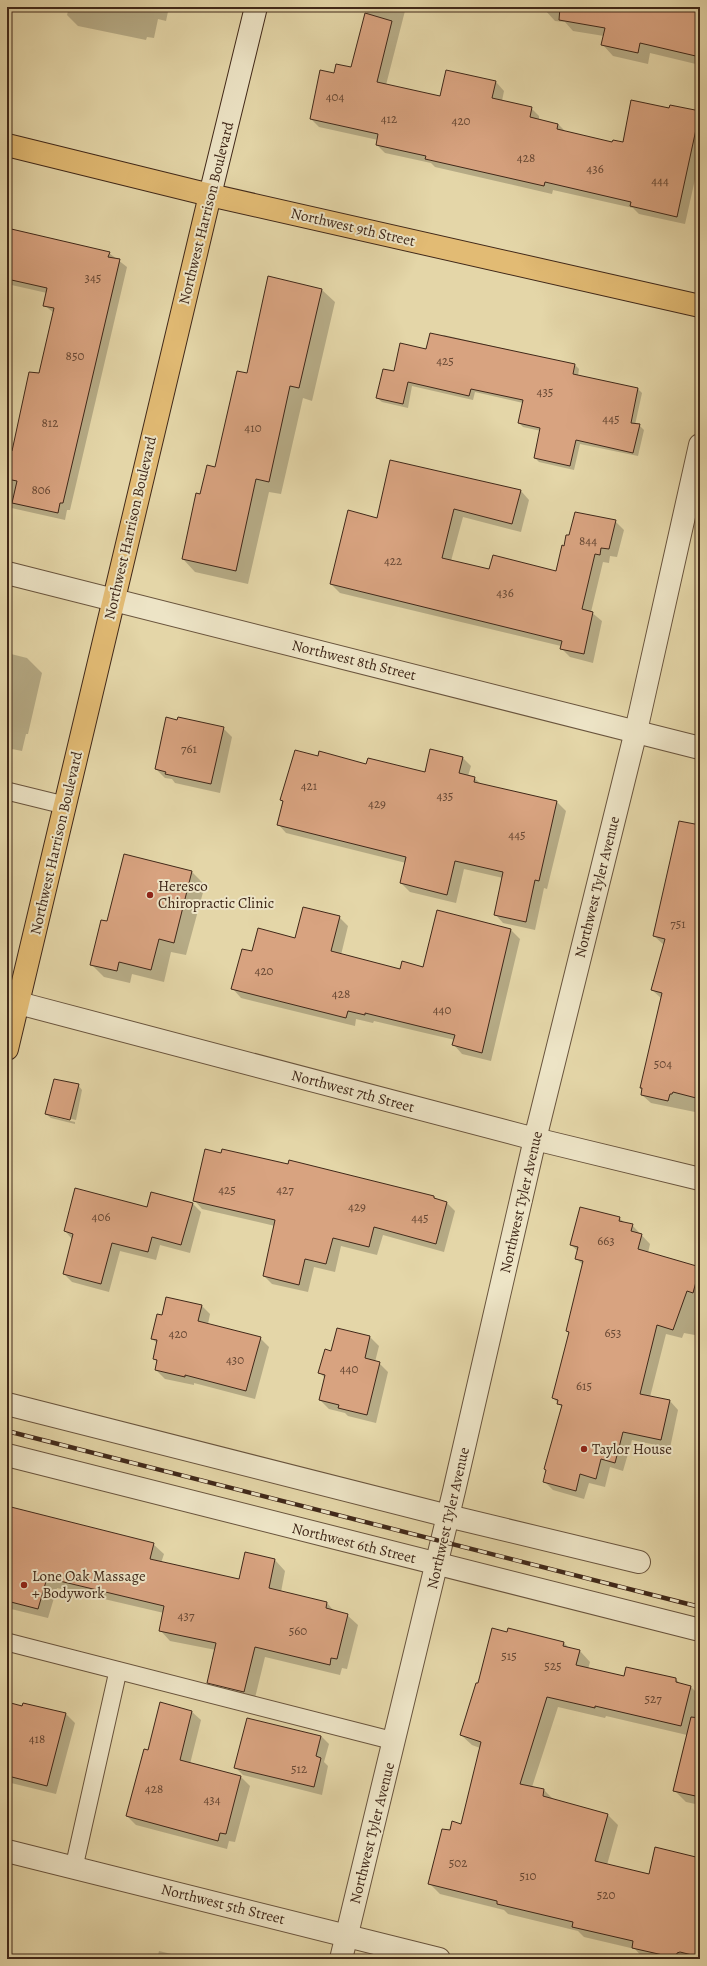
<svg xmlns="http://www.w3.org/2000/svg" width="707" height="1966" font-family="Alegreya,serif">
	<style>
		.shadow { fill: #0003 }
		.building { fill: #d8a380; stroke: #402819 }
		.lines { fill: none; stroke-linecap: round; stroke-linejoin: round }
		.service-casing { stroke: #69543d; stroke-width: 19 }
		.minor-casing { stroke: #69543d; stroke-width: 24 }
		.tertiary-casing { stroke: #69543d; stroke-width: 24 }
		.secondary-casing { stroke: #402819; stroke-width: 24 }
		.primary-casing { stroke: #402819; stroke-width: 24 }
		.service { stroke: #ede4c6; stroke-width: 17 }
		.minor { stroke: #ede4c6; stroke-width: 22 }
		.tertiary { stroke: #ede4c6; stroke-width: 22 }
		.secondary { stroke: #ede4c6; stroke-width: 22 }
		.primary { stroke: #e2bb74; stroke-width: 22 }
		.rail-casing { stroke: #402819; stroke-width: 4.5 }
		.rail { stroke: #ede4c6; stroke-width: 3; stroke-dasharray: 9; stroke-linecap: butt }
		.poi-dot { fill: #8f2418; stroke: #ede4c6; stroke-width: 1.5 }
		.labels { text-anchor: middle; stroke-width: 4; stroke-linejoin: round; paint-order: stroke }
		.number-label { font-size: 13px; fill: #664733 }
		.street-label { font-size: 15px; fill: #402819; stroke: #ede4c6 }
		.poi-label { font-size: 15px; fill: #402819; stroke: #ede4c6; text-anchor: start }
	</style>
	<rect width="100%" height="100%" fill="#e4d6a8"/>
	<filter id="stains"><feTurbulence type="fractalNoise" baseFrequency=".005" numOctaves="4"/><feColorMatrix values="0 0 0 0 .2 0 0 0 0 .09 0 0 0 0 .02 0 0 0 .5 -.17"/></filter>
	<radialGradient id="worn" r=".72"><stop offset=".6" stop-color="#630" stop-opacity="0"/><stop offset="1" stop-color="#630" stop-opacity=".3"/></radialGradient>
	<g class="shadow">
		<path d="M69 7H169L166 21 158 19 154 38 147 37 146 40 78 26 67 15Z"/>
		<path d="M368 7H406L386 85 440 97 496 82 504 91 502 101 531 108 539 116V120L558 124 566 132 613 143H624L670 109 700 112V157L685 224 639 214 633 208 553 190 552 194 435 167 431 163 385 153 377 145 378 140 319 127 311 119 335 74 352 69Z"/>
		<path d="M545 7H700V65L650 53 648 64 613 56 603 45 604 36 573 31 565 22 555 21 545 10Z"/>
		<path d="M7 229 109 253 127 267 70 510H67L65 520 7 507V451L13 452 40 374 54 313 44 305 47 293 7 284Z"/>
		<path d="M322 290 335 302 312 401 303 398 281 494 269 492 248 584 195 572 183 559 201 495 216 468 247 374Z"/>
		<path d="M444 335 575 365 579 369 578 376 638 389 642 393 635 425H639L644 430 638 456 580 444 574 470 539 462 535 458 541 431 523 427 519 423 523 403 475 392 473 400 412 386 408 408 382 402 377 398 395 372 427 350Z"/>
		<path d="M521 491 529 500 521 532 463 517 451 561 489 571 557 572 565 547 615 521 624 530 617 557 610 556 609 563 603 562 591 612 602 621 593 663 570 657 561 648V646L340 593 331 584 378 519Z"/>
		<path d="M7 653 27 658 42 673 28 734H26L22 751 7 748Z"/>
		<path d="M223 728 232 737 220 793 175 783 172 779 165 778 156 769Z"/>
		<path d="M319 757 426 774 462 757 471 766 468 776 474 778 481 784 557 802 566 811 547 889 544 888 535 930 503 923 495 914 503 878 464 869 456 903 410 892 401 883 406 863 286 833 278 824 283 802 281 800Z"/>
		<path d="M700 826V966L661 998 652 990 664 945 654 936Z"/>
		<path d="M125 855 192 872 205 885 186 955 171 952 164 982 132 974 130 983 104 977 91 964 108 923Z"/>
		<path d="M437 912 511 930 520 939 491 1061 462 1054 454 1045 455 1040 374 1021 373 1023 356 1019 355 1026 241 998 233 989 253 952 296 939 339 917 348 926 341 955 401 970 424 968Z"/>
		<path d="M700 1039V1113L651 1103 642 1095 643 1089 641 1087Z"/>
		<path d="M78 1085 82 1090 76 1120 50 1114V1116L75 1122V1124L51 1118 46 1114Z"/>
		<path d="M434 1197 437 1200 447 1203 455 1211 444 1252 383 1235 377 1255 341 1246 335 1272 314 1267 308 1292 272 1284 264 1276 275 1226 202 1209 194 1200Z"/>
		<path d="M193 1204 201 1212 190 1253 160 1245 156 1260 120 1251 109 1292 72 1282 64 1274 72 1239 65 1231 148 1208Z"/>
		<path d="M619 1218 625 1223 632 1225 650 1244 648 1253 700 1268V1336L684 1333 682 1338 666 1334 650 1397 670 1401 678 1410 670 1448 632 1440 623 1471 610 1467 605 1487 589 1483 584 1499 553 1490 544 1481 547 1471 545 1469 562 1407 553 1398 569 1333 567 1331 583 1265 576 1258 578 1251 571 1245Z"/>
		<path d="M202 1306 210 1314 208 1324 260 1338 269 1347 255 1399 194 1383V1385L165 1379 156 1370 158 1362 154 1359 157 1343 152 1339Z"/>
		<path d="M337 1329 370 1337 379 1346 375 1362 379 1363 388 1372 376 1423 348 1416 345 1413 329 1409 320 1400 325 1378 320 1373 332 1352Z"/>
		<path d="M7 1507 153 1544 164 1554 161 1563 239 1580 245 1554 275 1560 285 1571 281 1592 327 1603 335 1612 347 1615 358 1625 347 1669 342 1668 340 1675 265 1657 254 1702 219 1693 208 1683 216 1650 170 1641 160 1630 164 1613 57 1588 48 1618 7 1608Z"/>
		<path d="M509 1629 564 1643 570 1649 580 1651 590 1662 588 1669 625 1678 676 1679 680 1684 691 1687 700 1696 693 1733 700 1735V1805L686 1802 674 1790 687 1735 606 1716 605 1718 558 1707 532 1787 544 1790 554 1800 608 1815 618 1825 607 1865 649 1875 700 1859V1959L643 1958 635 1949 584 1937 578 1931 508 1914 504 1910 440 1894 430 1884 451 1832 462 1825 480 1748 472 1745 461 1735 479 1685Z"/>
		<path d="M7 1703 23 1707 24 1704 66 1714 75 1723 56 1794 7 1782Z"/>
		<path d="M161 1704 192 1712 201 1720 190 1764 241 1777 250 1786 235 1842 229 1841 227 1849 136 1825 127 1816 149 1751Z"/>
		<path d="M321 1736 329 1744 324 1762 328 1766 322 1795 243 1775 235 1767Z"/>
		<path d="M159 1951 192 1959H157Z"/>
	</g>
	<g class="building">
		<path d="M560 7H700V57L640 43 638 53 601 45 605 28 559 20Z"/>
		<path d="M365 13 392 21 377 82 440 96 446 70 496 81 492 98 532 107 530 117 558 124 557 129 612 142 613 140 623 142 631 100 669 108 670 105 700 111 677 217 630 206 631 202 545 182 544 186 425 159 426 156 376 145 378 134 310 119 320 70 334 73 336 64 351 67Z"/>
		<path d="M7 228 110 252 108 257 120 259 63 503H60L58 513 12 503 17 481 7 479V450L12 451 29 372 39 373 54 308 43 306 47 288 7 279Z"/>
		<path d="M268 276 322 289 299 388 290 386 269 482 256 479 236 571 182 559 196 493 200 494 207 465 215 467 237 371 247 373Z"/>
		<path d="M430 333 575 364 573 374 638 388 631 423 640 424 633 453 576 440 570 466 534 458 540 428 518 423 523 400 471 389 469 396 408 382 403 404 376 398 383 369 394 371 400 343 426 349Z"/>
		<path d="M390 460 521 490 512 524 454 509 442 558 489 569 493 555 556 571 562 545 564 546 566 535H569L575 512 616 520 609 549 601 548 600 555 595 554 582 609 593 612 584 654 560 649 562 641 330 584 348 510 377 518Z"/>
		<path d="M166 717 177 720 178 717 224 727 211 784 165 774 166 772 155 769Z"/>
		<path d="M430 749 463 757 459 773 475 777 474 782 557 801 539 881 535 880 526 922 494 915 503 872 455 861 447 895 400 883 406 857 277 825 283 801 280 800 295 750 318 756 319 751 366 764 368 758 425 772Z"/>
		<path d="M679 821 700 825V1099L673 1092 672 1094H670L668 1101 641 1095 642 1088H640L662 993 651 990 665 939 653 936Z"/>
		<path d="M124 854 192 871 174 943 159 939 151 970 119 962 117 971 90 965 101 920 107 921Z"/>
		<path d="M303 907 340 916 331 951 400 969 402 961 423 967 437 910 511 929 482 1053 452 1045 455 1035 365 1013V1015L348 1011 346 1018 231 989 242 949 252 951 258 928 295 938Z"/>
		<path d="M54 1079 79 1084 70 1120 45 1114Z"/>
		<path d="M205 1149 221 1153 222 1149 288 1164 289 1160 434 1196V1198L447 1202 436 1244 374 1227 369 1247 333 1238 326 1264 305 1259 299 1285 263 1276 275 1220 193 1201Z"/>
		<path d="M75 1188 147 1207 151 1192 193 1203 181 1245 152 1237 148 1252 112 1243 101 1284 63 1274 73 1234 64 1231Z"/>
		<path d="M580 1207 620 1217 619 1221 633 1224 631 1231 642 1234 638 1249 700 1267 693 1293 687 1291 673 1330 657 1325 640 1394 670 1400 661 1440 623 1432 615 1463 601 1459 596 1479 580 1474 576 1491 543 1482 546 1470 544 1469 562 1405 557 1404 558 1400 552 1398 569 1332 566 1331 583 1261 575 1259 578 1247 570 1245Z"/>
		<path d="M166 1297 202 1305 198 1321 261 1337 246 1391 185 1375V1377L155 1370 157 1360 153 1359 157 1340 151 1339 157 1314 162 1315Z"/>
		<path d="M337 1328 370 1336 365 1358 380 1362 367 1415 338 1408 339 1405 319 1400 325 1375 318 1373 325 1349 331 1351Z"/>
		<path d="M7 1506 154 1543 150 1559 239 1579 245 1552 275 1559 269 1588 327 1602 326 1608 348 1614 337 1659 331 1658 330 1665 255 1647 244 1692 207 1683 216 1643 159 1631 164 1606 47 1578 38 1609 7 1601Z"/>
		<path d="M492 1628 507 1632 508 1628 564 1642 563 1646 580 1650 576 1665 624 1676 626 1667 676 1678V1682L691 1686 681 1726 595 1706V1708L547 1697 520 1784 544 1789 543 1796 608 1814 595 1861 649 1874 655 1847 700 1858V1957L680 1952 677 1953 676 1958 632 1948 633 1941 572 1927 573 1922 497 1904V1901L428 1884 442 1829 450 1830 452 1821 461 1824 481 1742 460 1735 476 1683H478Z"/>
		<path d="M7 1702 22 1706 23 1703 66 1713 47 1786 8 1776 11 1764 7 1763Z"/>
		<path d="M160 1702 192 1711 180 1760 241 1776 226 1834 220 1833 218 1841 126 1816 144 1749 148 1750Z"/>
		<path d="M691 1717 700 1718V1797L673 1791Z"/>
		<path d="M247 1718 321 1736 316 1756 321 1758 314 1787 234 1768Z"/>
	</g>
	<g class="lines">
		<defs>
			<g id="service">
				<path d="M7 791 64 805"/>
				<path d="M7 1642 394 1741"/>
				<path d="M74 1867 118 1671"/>
			</g>
			<g id="minor">
				<path d="M7 573 700 748"/>
				<path d="M7 1000 535 1139 700 1179"/>
				<path d="M7 1404 448 1516 639 1562"/>
				<path d="M7 1455 700 1630"/>
				<path d="M341 1959 454 1491 535 1139 636 731 700 445"/>
			</g>
			<path id="tertiary" d="M7 1851 439 1959"/>
			<path id="secondary" d="M210 195 256 7"/>
			<g id="primary">
				<path d="M7 145 210 195 700 306"/>
				<path d="M7 1049 210 195"/>
			</g>
		</defs>
		<use href="#service" class="service-casing"/>
		<use href="#minor" class="minor-casing"/>
		<use href="#tertiary" class="tertiary-casing"/>
		<use href="#secondary" class="secondary-casing"/>
		<use href="#primary" class="primary-casing"/>
		<use href="#service" class="service"/>
		<use href="#minor" class="minor"/>
		<use href="#tertiary" class="tertiary"/>
		<use href="#secondary" class="secondary"/>
		<use href="#primary" class="primary"/>
		<defs>
			<path id="rail" d="M7 1431 700 1607"/>
		</defs>
		<use href="#rail" class="rail-casing"/>
		<use href="#rail" class="rail"/>
	</g>
	<g class="poi-dot">
		<circle cx="150" cy="895" r="4"/>
		<circle cx="584" cy="1449" r="4"/>
		<circle cx="24" cy="1585" r="4"/>
	</g>
	<g class="labels">
		<g class="number-label">
			<text x="335" y="101">404</text>
			<text x="389" y="123">412</text>
			<text x="461" y="125">420</text>
			<text x="526" y="162">428</text>
			<text x="595" y="173">436</text>
			<text x="660" y="185">444</text>
			<text x="93" y="282">345</text>
			<text x="75" y="360">850</text>
			<text x="445" y="365">425</text>
			<text x="545" y="396">435</text>
			<text x="611" y="423">445</text>
			<text x="50" y="427">812</text>
			<text x="253" y="432">410</text>
			<text x="41" y="494">806</text>
			<text x="588" y="545">844</text>
			<text x="393" y="565">422</text>
			<text x="505" y="597">436</text>
			<text x="189" y="753">761</text>
			<text x="309" y="790">421</text>
			<text x="445" y="800">435</text>
			<text x="377" y="808">429</text>
			<text x="517" y="839">445</text>
			<text x="678" y="928">751</text>
			<text x="264" y="975">420</text>
			<text x="341" y="998">428</text>
			<text x="442" y="1014">440</text>
			<text x="663" y="1068">504</text>
			<text x="227" y="1194">425</text>
			<text x="285" y="1194">427</text>
			<text x="357" y="1211">429</text>
			<text x="101" y="1221">406</text>
			<text x="420" y="1222">445</text>
			<text x="606" y="1245">663</text>
			<text x="613" y="1337">653</text>
			<text x="178" y="1338">420</text>
			<text x="235" y="1364">430</text>
			<text x="349" y="1373">440</text>
			<text x="584" y="1390">615</text>
			<text x="186" y="1620">437</text>
			<text x="298" y="1635">560</text>
			<text x="509" y="1660">515</text>
			<text x="553" y="1670">525</text>
			<text x="653" y="1703">527</text>
			<text x="37" y="1743">418</text>
			<text x="299" y="1773">512</text>
			<text x="154" y="1793">428</text>
			<text x="212" y="1804">434</text>
			<text x="458" y="1867">502</text>
			<text x="528" y="1880">510</text>
			<text x="606" y="1899">520</text>
		</g>
		<g class="street-label">
			<text transform="translate(206 213) rotate(-76)" y="5">Northwest Harrison Boulevard</text>
			<text transform="translate(353 227) rotate(13)" y="5">Northwest 9th Street</text>
			<text transform="translate(130 528) rotate(-77)" y="5">Northwest Harrison Boulevard</text>
			<text transform="translate(354 660) rotate(14)" y="5">Northwest 8th Street</text>
			<text transform="translate(56 843) rotate(-77)" y="5">Northwest Harrison Boulevard</text>
			<text transform="translate(597 887) rotate(-76)" y="5">Northwest Tyler Avenue</text>
			<text transform="translate(353 1091) rotate(15)" y="5">Northwest 7th Street</text>
			<text transform="translate(521 1202) rotate(-77)" y="5">Northwest Tyler Avenue</text>
			<text transform="translate(448 1518) rotate(-77)" y="5">Northwest Tyler Avenue</text>
			<text transform="translate(354 1543) rotate(14)" y="5">Northwest 6th Street</text>
			<text transform="translate(372 1833) rotate(-76)" y="5">Northwest Tyler Avenue</text>
			<text transform="translate(223 1904) rotate(14)" y="5">Northwest 5th Street</text>
		</g>
		<g class="poi-label">
			<text x="158" y="891">Heresco<tspan x="158" dy="17">Chiropractic Clinic</tspan></text>
			<text x="592" y="1454">Taylor House</text>
			<text x="32" y="1581">Lone Oak Massage<tspan x="32" dy="17">+ Bodywork</tspan></text>
		</g>
	</g>
	<rect width="707" height="1966" fill="none" stroke="#e4d6a8" stroke-width="24"/>
	<rect x="8" y="8" width="691" height="1950" fill="none" stroke="#402819" stroke-width="2"/>
	<rect x="12" y="12" width="683" height="1942" fill="none" stroke="#402819"/>
	<rect width="100%" height="100%" filter="url(#stains)"/>
	<rect width="100%" height="100%" fill="url(#worn)"/>
</svg>
